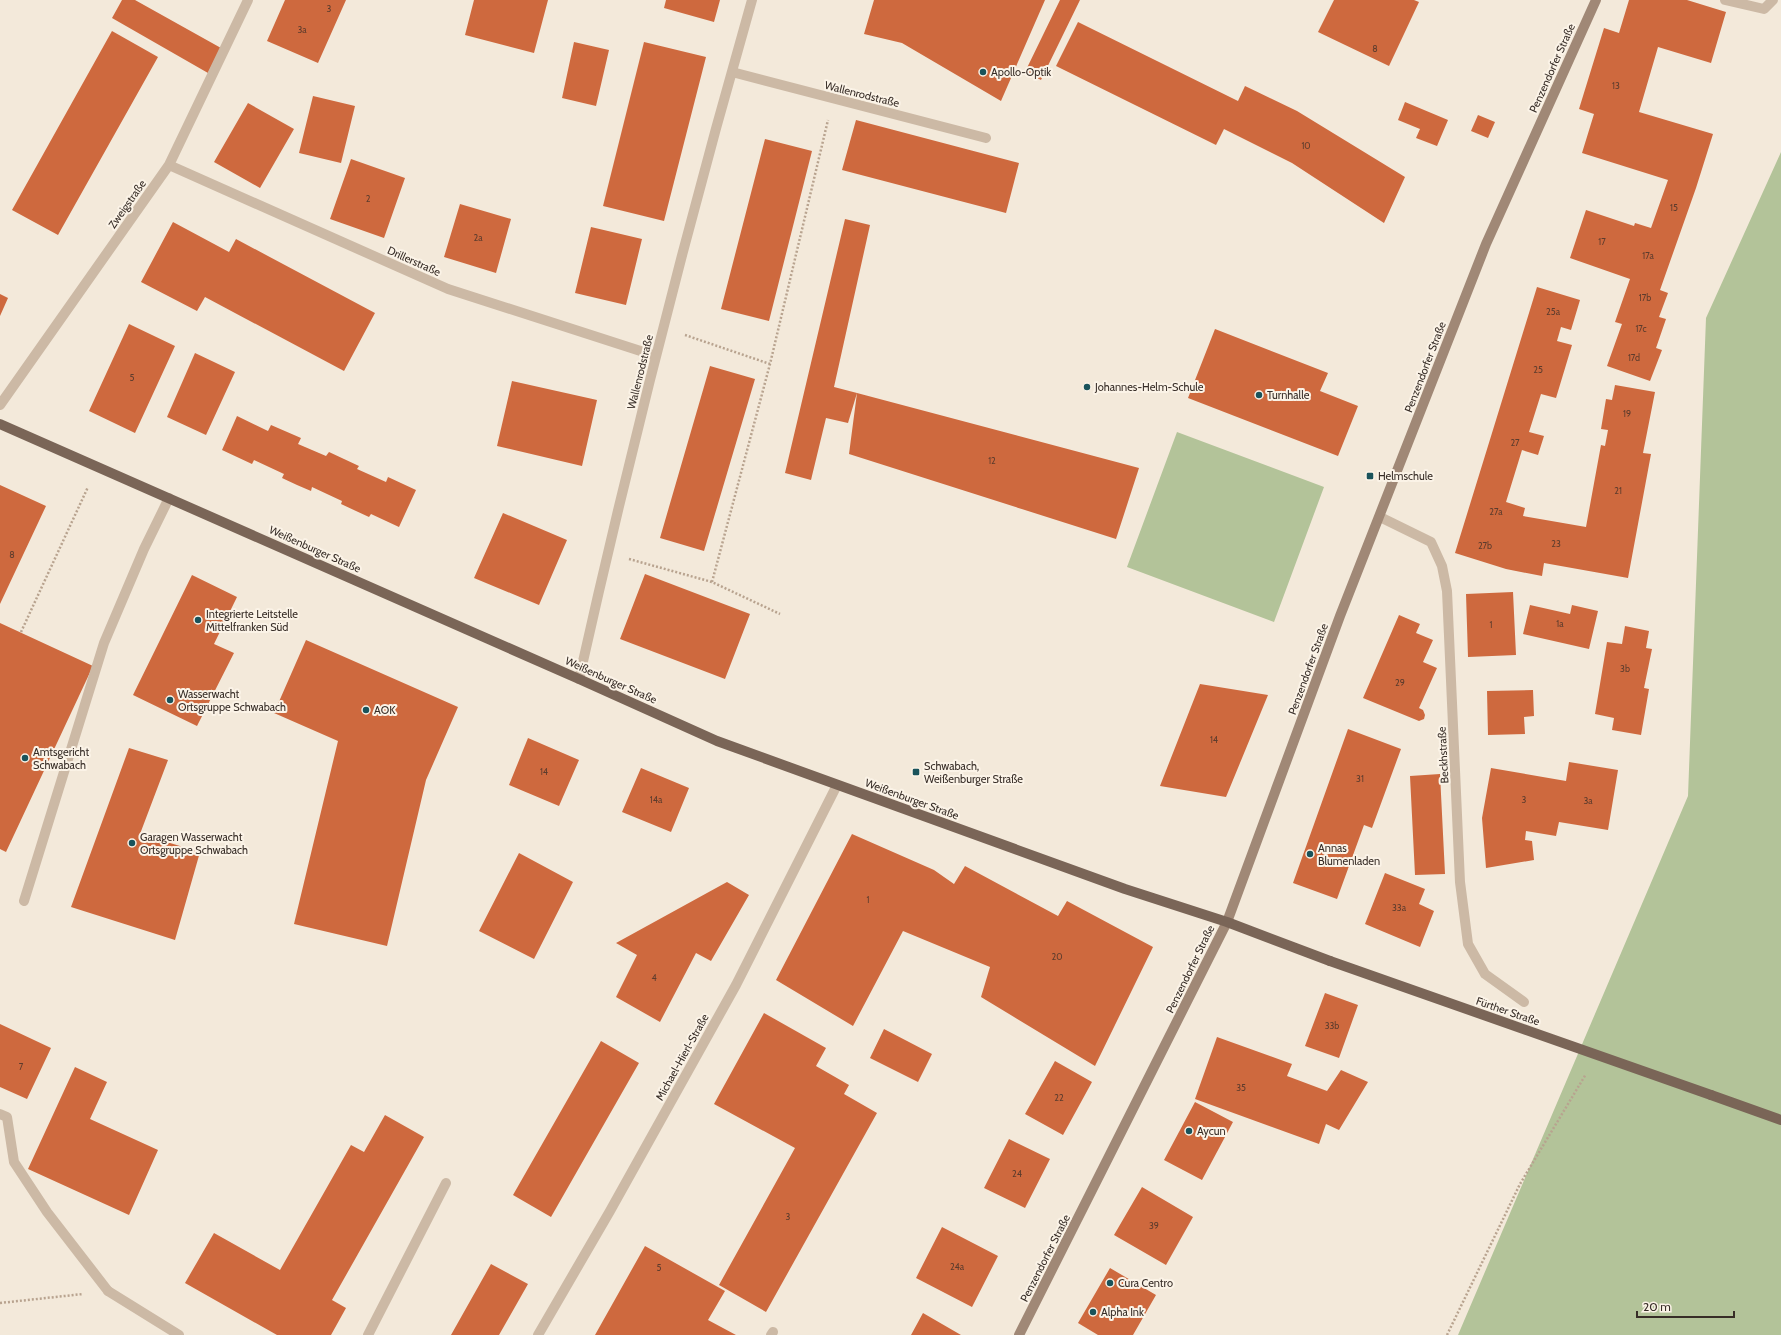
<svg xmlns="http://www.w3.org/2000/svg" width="1781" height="1335" viewBox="0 0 1781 1335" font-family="Cabin,sans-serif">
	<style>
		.green { fill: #b3c399 }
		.building { fill: #ce693e }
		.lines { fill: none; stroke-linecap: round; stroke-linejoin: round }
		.path { stroke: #b8a38f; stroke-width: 2.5; stroke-dasharray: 2 2; stroke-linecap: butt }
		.service { stroke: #ccb9a5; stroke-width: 10 }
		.minor { stroke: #ccb9a5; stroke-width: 10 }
		.secondary { stroke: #a08876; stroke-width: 10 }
		.primary { stroke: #7a6557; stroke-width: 10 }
		.primary-bridge { stroke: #7a6557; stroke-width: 10 }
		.poi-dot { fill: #1a535b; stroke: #fbf3e7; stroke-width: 1.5 }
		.labels { text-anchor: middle; stroke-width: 4; stroke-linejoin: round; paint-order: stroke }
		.number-label { font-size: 9px; fill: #5d3c2d }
		.street-label { font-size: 11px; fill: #372d27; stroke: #fbf3e7 }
		.poi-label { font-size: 11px; fill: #372d27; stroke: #fbf3e7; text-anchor: start }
	</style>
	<rect width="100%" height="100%" fill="#f3e9da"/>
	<!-- green -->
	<path class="green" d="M1781 152V1335H1458L1688 796 1706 318Z
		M1177 432 1324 487 1274 622 1127 567Z"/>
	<!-- building -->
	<path class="building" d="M122 0H135L221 48 208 73 112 18Z
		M285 0H346L318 63 267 41Z
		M474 0H548L534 53 465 35Z
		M666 0H720L714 22 664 8Z
		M874 0H1045L1001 101 902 43 864 34Z
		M1060 0H1080L1041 80 1025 72Z
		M1334 0H1414L1419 2 1389 66 1318 32Z
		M1629 0H1687L1726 12 1711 63 1658 47 1639 112 1713 134 1696 188 1660 290 1668 293 1659 317 1666 319 1656 348 1662 350 1650 381 1607 366 1622 324 1615 322 1630 279 1570 258 1586 210 1634 226 1635 223 1651 228 1668 180 1582 153 1594 114 1579 109 1604 28 1619 33Z
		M1078 22 1238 101 1245 86 1297 111 1405 177 1384 223 1292 163 1224 129 1216 145 1056 66Z
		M112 31 158 57 58 235 12 210Z
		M574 42 609 50 596 106 562 98Z
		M644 42 706 57 664 221 603 206Z
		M313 96 355 106 341 163 299 153Z
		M1405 102 1448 120 1437 146 1416 138 1420 129 1398 120Z
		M248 103 294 129 260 188 214 162Z
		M1478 115 1495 122 1488 138 1471 131Z
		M856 120 1019 163 1006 213 842 170Z
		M765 139 812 151 769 321 721 309Z
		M351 159 405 178 384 238 330 219Z
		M460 204 511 219 496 273 444 257Z
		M845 219 870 225 834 387 857 393 848 423 826 418 811 480 785 473Z
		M173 222 229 252 236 239 375 313 344 371 205 297 197 311 141 282Z
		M591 227 642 239 626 305 575 293Z
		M1537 287 1580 300 1571 330 1561 327 1557 341 1572 345 1556 398 1541 394 1529 432 1544 436 1538 455 1522 450 1506 502 1525 508 1523 516 1586 527 1601 445 1605 446 1608 430 1601 429 1606 399 1612 400 1615 385 1655 392 1643 453 1651 454 1628 578 1544 563 1542 576 1506 569 1455 553Z
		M0 294 8 298 0 316Z
		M129 324 175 346 135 433 89 411Z
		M1215 329 1328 373 1320 391 1358 406 1338 456 1188 398Z
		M195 353 235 372 206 435 167 417Z
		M710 366 755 379 704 551 660 538Z
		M512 381 597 400 582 466 497 446Z
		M857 393 1139 468 1116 539 849 454Z
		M237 416 268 431 271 425 301 438 298 444 326 456 329 452 359 466 357 469 386 482 388 477 416 490 399 527 371 514 369 517 356 511 341 504 342 501 312 487 311 491 297 485 282 478 284 474 254 460 252 464 222 450Z
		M0 485 46 506 0 604Z
		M503 513 567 540 539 605 474 578Z
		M645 574 750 614 725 679 620 639Z
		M192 575 237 597 214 644 234 653 197 726 133 695Z
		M1513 592 1516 655 1468 657 1466 594Z
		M1530 605 1570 614 1572 605 1598 611 1589 649 1523 634Z
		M1399 615 1420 624 1416 633 1433 640 1423 662 1437 668 1419 708 1423 710 1425 715 1424 719 1419 721 1363 698Z
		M0 623 93 666 6 852 0 849Z
		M1625 626 1649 631 1646 648 1652 649 1644 688 1649 689 1641 735 1612 730 1614 718 1595 714 1607 642 1622 644Z
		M306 640 458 707 426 780 387 946 294 924 338 741 274 713Z
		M1200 684 1268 695 1226 797 1160 786Z
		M1533 690 1534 716 1524 717 1525 734 1488 735 1487 691Z
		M1348 729 1401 749 1372 828 1364 825 1337 899 1293 883Z
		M528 738 579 760 559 806 509 785Z
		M129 748 168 760 140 834 200 852 175 940 71 907Z
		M1569 762 1618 770 1608 830 1559 822 1556 836 1526 831 1525 840 1532 841 1534 860 1486 868 1482 818 1491 768 1566 781Z
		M641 768 689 788 671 832 622 812Z
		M1440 774 1445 874 1415 875 1410 776Z
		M852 834 934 870 954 884 965 866 1058 916 1067 901 1153 947 1095 1066 981 997 990 967 903 931 853 1026 776 980Z
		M519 853 573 882 534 959 479 931Z
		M1385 873 1425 889 1419 904 1434 911 1420 947 1365 924Z
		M727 882 749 895 711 961 696 953 660 1022 616 997 637 955 616 943Z
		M1325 993 1358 1005 1339 1058 1305 1046Z
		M764 1013 826 1048 816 1066 849 1085 844 1094 877 1113 766 1312 719 1285 795 1148 714 1104Z
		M0 1024 51 1048 27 1099 0 1087Z
		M884 1029 932 1054 918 1082 870 1058Z
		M1217 1037 1292 1064 1287 1076 1327 1091 1341 1070 1368 1082 1339 1130 1326 1124 1319 1144 1195 1099Z
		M601 1041 639 1063 551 1217 513 1195Z
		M1055 1061 1092 1082 1063 1135 1025 1114Z
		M75 1067 107 1082 90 1119 158 1150 129 1215 28 1169Z
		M1195 1102 1233 1122 1202 1180 1164 1160Z
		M385 1115 424 1137 332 1300 346 1308 331 1335H277L185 1283 214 1233 280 1270 351 1145 364 1152Z
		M1009 1139 1050 1159 1025 1208 984 1188Z
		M1142 1187 1193 1217 1166 1265 1114 1235Z
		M942 1227 998 1256 972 1307 916 1278Z
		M645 1246 725 1291 708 1320 736 1335H595Z
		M491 1264 528 1284 499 1335H451Z
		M1110 1268 1156 1295 1133 1335H1098L1078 1323Z
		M923 1313 961 1335H911Z"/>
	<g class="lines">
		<!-- path -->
		<path class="path" d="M685 335 770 364
			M629 559 712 582 780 614
			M712 582 770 364 828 120
			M21 632 88 487
			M0 1303 83 1294
			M1447 1335 1520 1184 1586 1074"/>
		<!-- service -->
		<path class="service" d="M1725 0 1764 9 1773 0
			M24 901 104 643 144 549 169 498
			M0 1114 7 1117 14 1162 47 1212 108 1291
			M368 1335 446 1183
			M771 1335 773 1332"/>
		<!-- minor -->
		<path class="minor" d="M732 72 986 138
			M169 165 448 289 656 356
			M0 405 169 165 248 0
			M1380 517 1431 542 1442 566 1447 591 1460 882 1468 944 1485 974 1524 1002
			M579 679C630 451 688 224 752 0
			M108 1291 179 1335
			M538 1335 610 1211 736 985 837 785"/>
		<!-- secondary -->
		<path class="secondary" d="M1019 1335 1227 922 1340 616 1486 244 1596 0"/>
		<!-- primary -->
		<path class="primary" d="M0 424 579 679 717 741 1125 889 1227 922 1330 961
			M1711 1095 1781 1120"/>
		<!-- primary-bridge -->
		<path class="primary-bridge" d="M1330 961 1711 1095"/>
	</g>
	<!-- markers -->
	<g class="poi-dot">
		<circle cx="983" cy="72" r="4"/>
		<circle cx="1087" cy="387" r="4"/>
		<circle cx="1259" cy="395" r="4"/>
		<rect x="1366" y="472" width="8" height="8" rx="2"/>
		<circle cx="198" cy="620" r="4"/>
		<circle cx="170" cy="700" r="4"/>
		<circle cx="366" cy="710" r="4"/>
		<circle cx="25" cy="758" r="4"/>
		<rect x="912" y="768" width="8" height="8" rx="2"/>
		<circle cx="132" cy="843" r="4"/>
		<circle cx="1310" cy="854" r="4"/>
		<circle cx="1189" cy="1131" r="4"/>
		<circle cx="1110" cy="1283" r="4"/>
		<circle cx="1093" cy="1312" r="4"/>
	</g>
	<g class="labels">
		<!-- number labels -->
		<g class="number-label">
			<text x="329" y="12">3</text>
			<text x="302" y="33">3a</text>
			<text x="1375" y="52">8</text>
			<text x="1616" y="89">13</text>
			<text x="1306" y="149">10</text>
			<text x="368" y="202">2</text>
			<text x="1674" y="211">15</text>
			<text x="478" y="241">2a</text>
			<text x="1602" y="245">17</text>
			<text x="1648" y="259">17a</text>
			<text x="1645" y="301">17b</text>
			<text x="1553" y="315">25a</text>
			<text x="1641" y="332">17c</text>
			<text x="1634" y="361">17d</text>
			<text x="1538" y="373">25</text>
			<text x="132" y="381">5</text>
			<text x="1627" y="417">19</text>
			<text x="1515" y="446">27</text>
			<text x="992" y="464">12</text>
			<text x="1618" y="494">21</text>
			<text x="1496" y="515">27a</text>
			<text x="1556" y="547">23</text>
			<text x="1485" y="549">27b</text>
			<text x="12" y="558">8</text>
			<text x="1560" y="627">1a</text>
			<text x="1491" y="628">1</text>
			<text x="1625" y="672">3b</text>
			<text x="1400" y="686">29</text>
			<text x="1214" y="743">14</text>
			<text x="544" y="775">14</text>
			<text x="1360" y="782">31</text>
			<text x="656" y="803">14a</text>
			<text x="1524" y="803">3</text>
			<text x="1588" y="804">3a</text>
			<text x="868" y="903">1</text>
			<text x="1399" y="911">33a</text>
			<text x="1057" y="960">20</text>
			<text x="654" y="981">4</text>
			<text x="1332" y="1029">33b</text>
			<text x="21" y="1070">7</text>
			<text x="1241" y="1091">35</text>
			<text x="1059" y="1101">22</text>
			<text x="1017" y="1177">24</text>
			<text x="788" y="1220">3</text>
			<text x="1154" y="1229">39</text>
			<text x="957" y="1270">24a</text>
			<text x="659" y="1271">5</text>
		</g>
		<!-- street labels -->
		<g class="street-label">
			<text transform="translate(1552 68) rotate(-66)" y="4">Penzendorfer Straße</text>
			<text transform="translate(862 94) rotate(14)" y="4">Wallenrodstraße</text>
			<text transform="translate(127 204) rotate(-55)" y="4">Zweigstraße</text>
			<text transform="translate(414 261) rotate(24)" y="4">Drillerstraße</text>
			<text transform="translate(1425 367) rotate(-69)" y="4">Penzendorfer Straße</text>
			<text transform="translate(640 372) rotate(-76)" y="4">Wallenrodstraße</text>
			<text transform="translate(315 549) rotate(24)" y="4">Weißenburger Straße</text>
			<text transform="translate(1308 669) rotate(-70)" y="4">Penzendorfer Straße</text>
			<text transform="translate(611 680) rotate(24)" y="4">Weißenburger Straße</text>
			<text transform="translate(1443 755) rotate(-93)" y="4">Beckhstraße</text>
			<text transform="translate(912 799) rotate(20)" y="4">Weißenburger Straße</text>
			<text transform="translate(1190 969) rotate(-64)" y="4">Penzendorfer Straße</text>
			<text transform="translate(1508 1011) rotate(19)" y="4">Fürther Straße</text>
			<text transform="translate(682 1057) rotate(-61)" y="4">Michael-Hierl-Straße</text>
			<text transform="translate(1045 1258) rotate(-63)" y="4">Penzendorfer Straße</text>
		</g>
		<!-- poi labels -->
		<g class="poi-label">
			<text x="991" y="76">Apollo-Optik</text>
			<text x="1095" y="391">Johannes-Helm-Schule</text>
			<text x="1267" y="399">Turnhalle</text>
			<text x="1378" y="480">Helmschule</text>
			<text x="206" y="618">Integrierte Leitstelle<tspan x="206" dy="13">Mittelfranken Süd</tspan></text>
			<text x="178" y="698">Wasserwacht<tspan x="178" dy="13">Ortsgruppe Schwabach</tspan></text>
			<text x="374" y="714">AOK</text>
			<text x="33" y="756">Amtsgericht<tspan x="33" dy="13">Schwabach</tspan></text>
			<text x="924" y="770">Schwabach,<tspan x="924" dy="13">Weißenburger Straße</tspan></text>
			<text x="140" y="841">Garagen Wasserwacht<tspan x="140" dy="13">Ortsgruppe Schwabach</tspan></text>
			<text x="1318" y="852">Annas<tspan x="1318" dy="13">Blumenladen</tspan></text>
			<text x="1197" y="1135">Aycun</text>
			<text x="1118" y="1287">Cura Centro</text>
			<text x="1101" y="1316">Alpha Ink</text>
		</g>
	</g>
	<!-- scale -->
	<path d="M1637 1311v6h97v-6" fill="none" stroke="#372d27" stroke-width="2"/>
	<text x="1643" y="1311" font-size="12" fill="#372d27" stroke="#fbf3e7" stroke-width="3" paint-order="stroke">20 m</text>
</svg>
